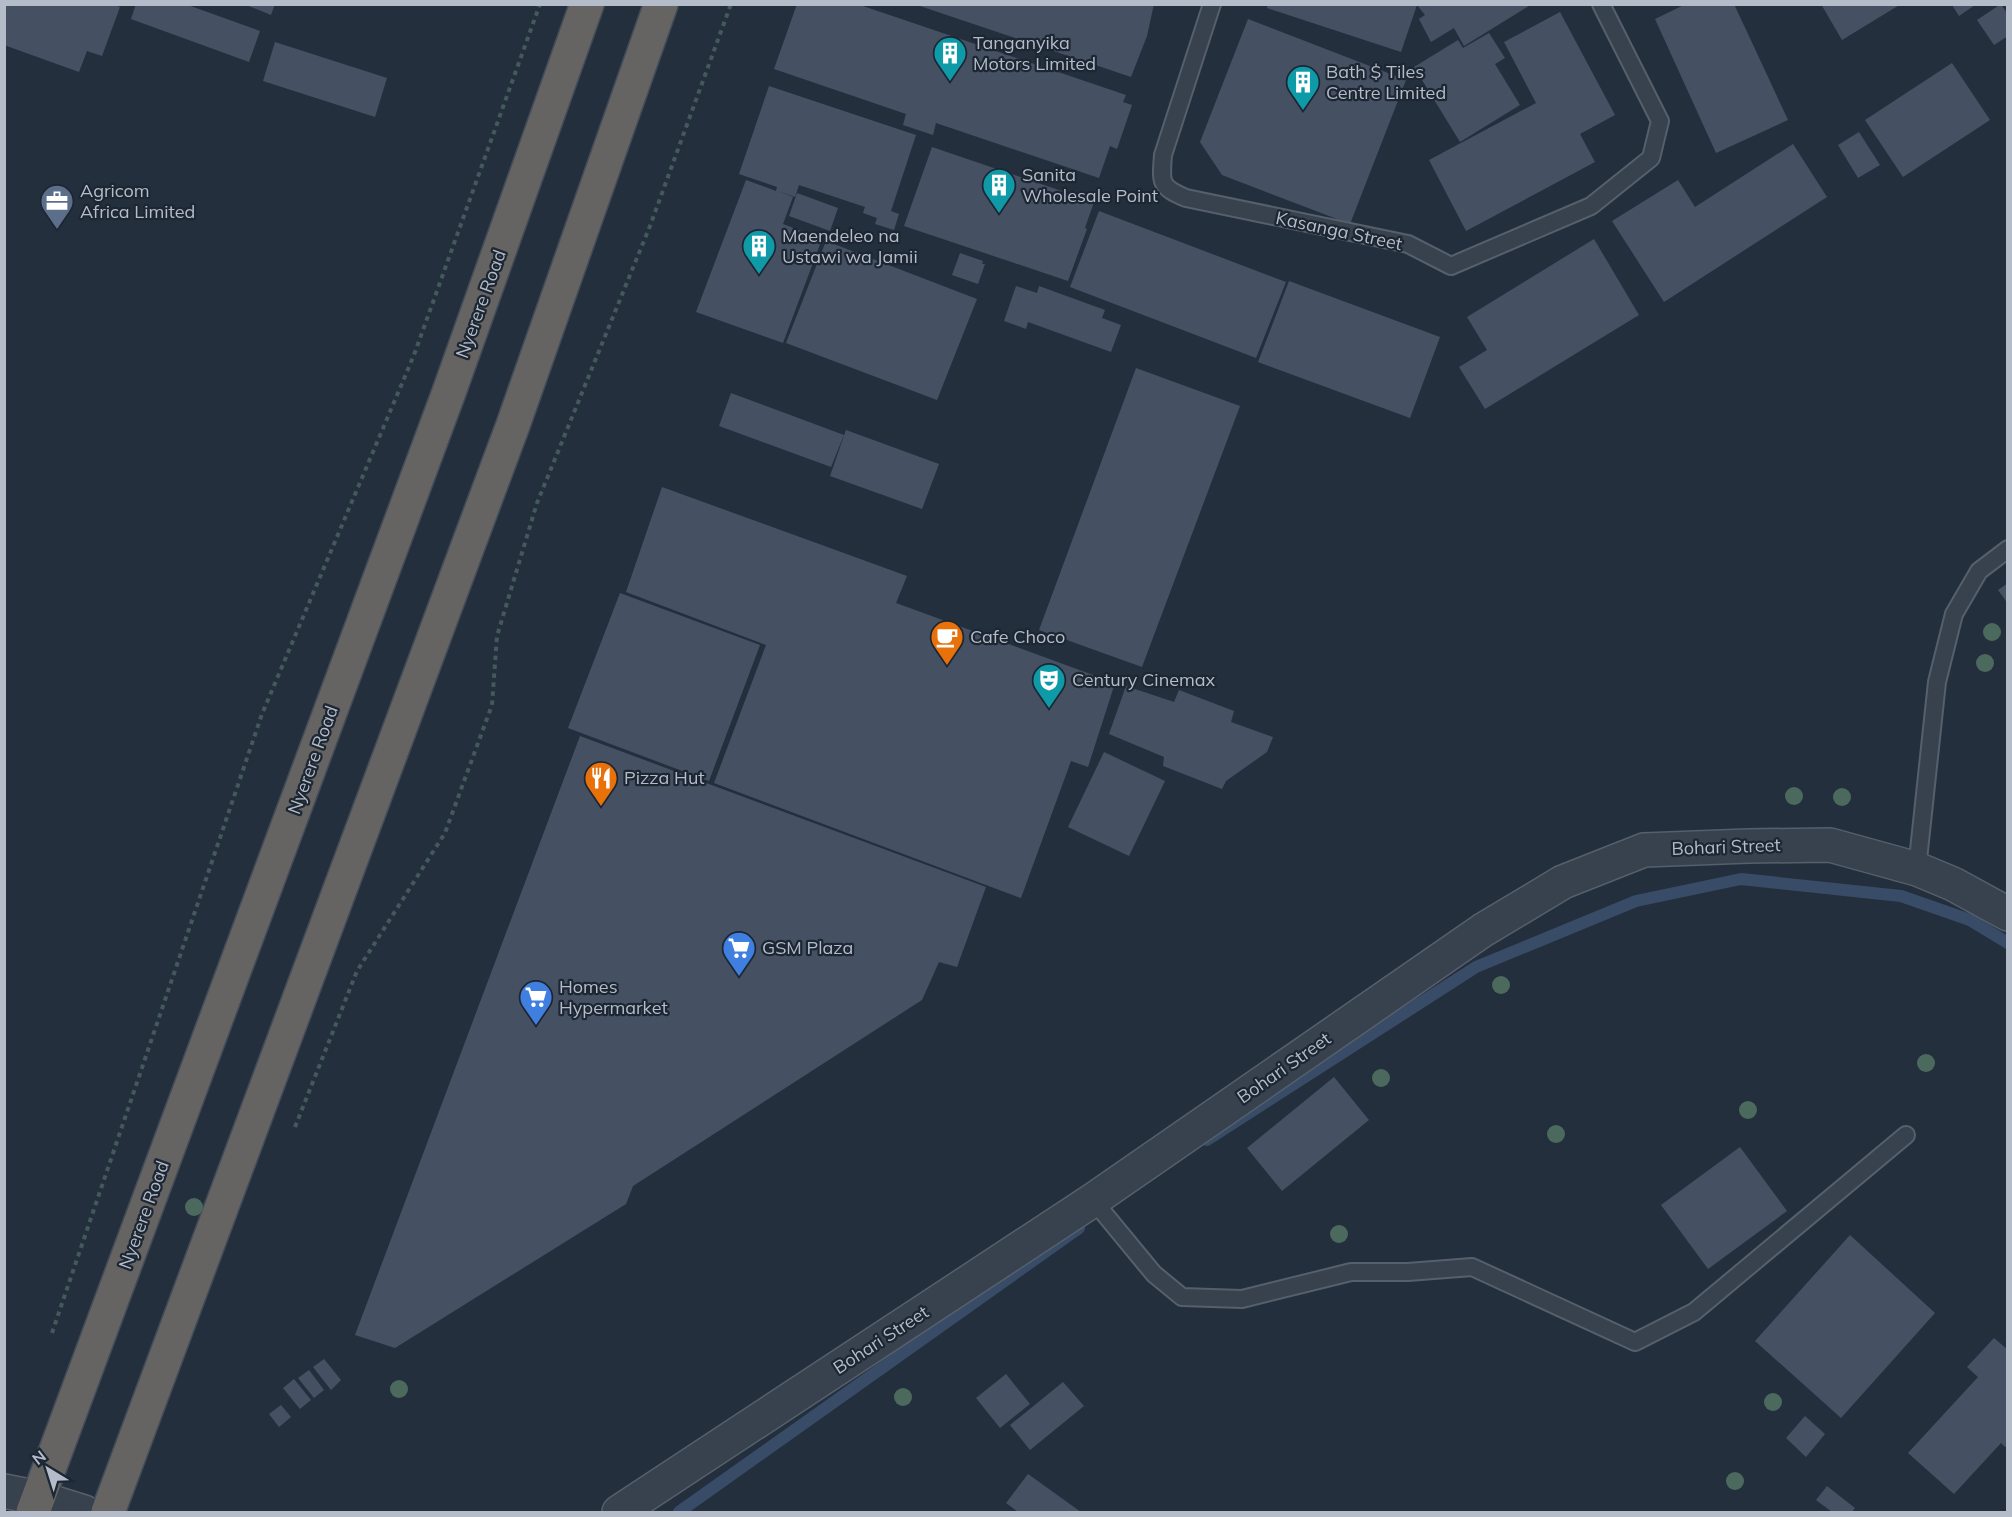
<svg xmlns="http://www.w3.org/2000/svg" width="2012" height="1517" viewBox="0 0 2012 1517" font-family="Mulish,sans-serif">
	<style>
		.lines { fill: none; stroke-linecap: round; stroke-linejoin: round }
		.stream { stroke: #394c67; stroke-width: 12 }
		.building { fill: #455162 }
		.service-casing { stroke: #565f6c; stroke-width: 20 }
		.minor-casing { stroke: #565f6c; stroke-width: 36 }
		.trunk-casing { stroke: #434c59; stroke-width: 36 }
		.path { stroke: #44595c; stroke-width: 4; stroke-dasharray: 4.5 4.5; stroke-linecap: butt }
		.service { stroke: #38414e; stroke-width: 16 }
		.minor { stroke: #38414e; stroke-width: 33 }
		.trunk { stroke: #656462; stroke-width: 33 }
		.tree { fill: #4b6a5d }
		.labels { text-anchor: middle; stroke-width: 4.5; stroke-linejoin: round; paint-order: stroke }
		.poi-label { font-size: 18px; fill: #b4bcc9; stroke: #1d2633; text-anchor: start }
		.street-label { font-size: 18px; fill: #b4bcc9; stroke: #1d2633 }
	</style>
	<rect width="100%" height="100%" fill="#242f3e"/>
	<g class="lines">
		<!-- stream -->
		<path class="stream" d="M1207 1140 1476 967 1636 901 1741 879 1901 896 1970 920 2008 943
			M679 1512 1079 1228"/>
	</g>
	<!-- building -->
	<path class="building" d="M4 4H112L120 7 102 56 87 51 79 72 4 45Z
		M136 4H185L260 31 249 62 131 19Z
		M244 4H275L271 15Z
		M797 4H857L1126 95 1123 102 1132 105 1117 149 1110 146 1099 178 936 123 933 135 903 125 906 114 774 69Z
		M914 4H1154L1147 36 1131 77Z
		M1268 4H1532L1464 46 1454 28 1431 42 1419 19 1425 15 1417 5 1401 52 1267 8Z
		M1686 4H1734L1788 120 1716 153 1655 19Z
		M1821 4H1901L1842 40Z
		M2001 4 2008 15V36L1994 45 1977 20Z
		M1952 5H1975L1959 16Z
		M1560 12 1615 115 1580 134 1595 162 1466 231 1429 160 1536 103 1504 42Z
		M1248 19 1406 80 1350 224 1222 175 1200 142Z
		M1489 33 1505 58 1495 64 1520 105 1460 142 1414 67 1458 40 1463 48Z
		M275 42 387 78 375 117 263 81Z
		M1952 63 1990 120 1903 177 1865 120Z
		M769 86 916 135 891 211 899 214 894 230 875 224 877 218 863 213 865 207 799 185 795 197 778 191 793 197 783 224 822 239 783 343 696 312 746 180 776 191 777 187 739 174Z
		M1859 132 1880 165 1858 178 1838 145Z
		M1793 144 1827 197 1664 302 1612 221 1678 180 1695 207Z
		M932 147 1094 202 1085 228 1087 229 1068 281 904 226Z
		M797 193 838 208 830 231 789 216Z
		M1099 211 1286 282 1256 358 1070 287Z
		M1594 239 1639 315 1485 409 1459 367 1487 350 1467 317Z
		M826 241 977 299 937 400 786 343Z
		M960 253 983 261 982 264H985L978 284 952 275Z
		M1289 281 1440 337 1410 418 1258 362Z
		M1016 286 1037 293 1039 286 1105 310 1102 318 1121 325 1111 352 1028 322 1026 329 1004 321Z
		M1136 368 1240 406 1142 667 1039 630Z
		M731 393 844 435 831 467 719 426Z
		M846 430 939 464 922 509 830 476Z
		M662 487 907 576 896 603 1115 683 1088 767 1071 761 1021 898 714 783 766 645 626 592Z
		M2008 583V604L1998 590Z
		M620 593 760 645 709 781 568 728Z
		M1126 686 1174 702 1179 690 1234 711 1231 722 1273 737 1267 752 1226 781 1222 789 1163 766 1164 757 1109 734Z
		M580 736 986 887 957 967 939 962 922 1000 633 1186 626 1204 395 1348 355 1335Z
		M1104 752 1165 781 1129 856 1068 827Z
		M1334 1077 1369 1120 1282 1191 1247 1148Z
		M1740 1147 1787 1211 1708 1269 1661 1205Z
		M1850 1235 1935 1313 1841 1418 1755 1341Z
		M1994 1338 2008 1350V1444L2005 1447 2001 1443 1954 1494 1908 1453 1978 1377 1967 1367Z
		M324 1359 341 1380 331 1390 313 1367Z
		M309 1370 324 1390 314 1398 298 1378Z
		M1006 1374 1030 1404 1000 1428 976 1398Z
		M294 1379 311 1400 300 1409 283 1388Z
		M1063 1382 1084 1406 1030 1450 1010 1425Z
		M281 1405 291 1417 279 1427 269 1414Z
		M1805 1416 1825 1434 1806 1457 1786 1438Z
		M1028 1474 1081 1512H1018L1006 1503Z
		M1827 1486 1855 1508 1852 1512H1832L1816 1500Z"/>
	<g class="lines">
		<defs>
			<path id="service" d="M1212 4 1163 155C1161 182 1159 187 1186 198L1408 244 1451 266 1591 206 1651 158 1660 121 1601 4
				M1917 869 1937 682 1954 614 1979 571 2008 549
				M1093 1200 1154 1274 1182 1297 1242 1299 1351 1272H1408L1472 1267 1635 1342 1694 1312 1906 1135"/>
			<path id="minor" d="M4 1491 39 1498 84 1512
				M619 1512 1093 1200 1483 930 1563 882 1644 850 1748 846 1830 845 1917 869 1953 884 2008 914"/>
			<path id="trunk" d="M33 1512 449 392 587 4
				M108 1512 513 425 661 4"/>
		</defs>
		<!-- service casing -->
		<use href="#service" class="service-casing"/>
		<!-- minor casing -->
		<use href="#minor" class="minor-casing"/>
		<!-- trunk casing -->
		<use href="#trunk" class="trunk-casing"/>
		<!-- path -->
		<path class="path" d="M295 1127 357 971 445 833 492 705 497 636 537 503 650 226 731 4
			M52 1333 262 714 414 355 540 4"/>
		<!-- service -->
		<use href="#service" class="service"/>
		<!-- minor -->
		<use href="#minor" class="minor"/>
		<!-- trunk -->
		<use href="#trunk" class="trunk"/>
	</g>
	<!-- trees -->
	<g class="tree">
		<circle cx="1992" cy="632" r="9"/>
		<circle cx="1985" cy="663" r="9"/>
		<circle cx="1794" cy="796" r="9"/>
		<circle cx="1842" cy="797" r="9"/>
		<circle cx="1501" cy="985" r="9"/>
		<circle cx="1926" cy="1063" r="9"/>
		<circle cx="1381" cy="1078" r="9"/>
		<circle cx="1748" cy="1110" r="9"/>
		<circle cx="1556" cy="1134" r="9"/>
		<circle cx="194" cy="1207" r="9"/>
		<circle cx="1339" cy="1234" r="9"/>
		<circle cx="399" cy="1389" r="9"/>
		<circle cx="903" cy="1397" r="9"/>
		<circle cx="1773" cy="1402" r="9"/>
		<circle cx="1735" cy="1481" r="9"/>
	</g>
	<!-- icons -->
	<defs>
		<symbol id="building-pin" viewBox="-11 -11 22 30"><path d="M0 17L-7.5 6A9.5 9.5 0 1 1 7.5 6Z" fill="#0f9aa8" stroke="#1d2633"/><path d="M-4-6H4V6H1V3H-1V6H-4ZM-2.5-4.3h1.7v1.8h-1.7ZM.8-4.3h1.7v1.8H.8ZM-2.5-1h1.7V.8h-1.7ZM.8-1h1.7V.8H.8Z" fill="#fff"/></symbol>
		<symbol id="office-pin" viewBox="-11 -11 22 30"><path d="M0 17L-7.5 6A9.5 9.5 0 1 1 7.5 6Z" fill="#5c6f8a" stroke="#1d2633"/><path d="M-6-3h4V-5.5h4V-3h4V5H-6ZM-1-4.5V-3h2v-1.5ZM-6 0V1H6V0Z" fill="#fff"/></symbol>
		<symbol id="cafe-pin" viewBox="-11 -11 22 30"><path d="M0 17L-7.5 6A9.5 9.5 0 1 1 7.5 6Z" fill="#e8710a" stroke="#1d2633"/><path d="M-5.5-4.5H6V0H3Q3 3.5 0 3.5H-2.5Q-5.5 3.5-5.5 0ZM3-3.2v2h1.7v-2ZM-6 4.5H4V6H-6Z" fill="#fff"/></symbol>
		<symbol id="theatre-pin" viewBox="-11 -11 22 30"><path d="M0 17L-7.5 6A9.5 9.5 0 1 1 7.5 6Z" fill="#0f9aa8" stroke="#1d2633"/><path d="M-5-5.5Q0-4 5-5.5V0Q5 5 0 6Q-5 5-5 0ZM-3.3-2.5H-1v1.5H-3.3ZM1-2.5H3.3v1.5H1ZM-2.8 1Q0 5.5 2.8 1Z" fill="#fff"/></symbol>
		<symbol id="restaurant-pin" viewBox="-11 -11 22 30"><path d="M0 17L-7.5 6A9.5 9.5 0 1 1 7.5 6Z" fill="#e8710a" stroke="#1d2633"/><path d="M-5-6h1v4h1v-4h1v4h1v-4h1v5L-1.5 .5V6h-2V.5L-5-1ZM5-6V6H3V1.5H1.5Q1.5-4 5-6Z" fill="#fff"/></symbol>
		<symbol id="supermarket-pin" viewBox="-11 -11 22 30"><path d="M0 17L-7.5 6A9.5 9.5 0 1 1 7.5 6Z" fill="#3f7fe0" stroke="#1d2633"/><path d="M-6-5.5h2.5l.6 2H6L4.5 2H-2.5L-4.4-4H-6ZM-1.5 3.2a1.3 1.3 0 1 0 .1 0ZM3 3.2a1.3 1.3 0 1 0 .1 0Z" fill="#fff"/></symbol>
	</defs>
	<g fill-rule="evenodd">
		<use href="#building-pin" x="931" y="34" width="38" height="52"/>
		<use href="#building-pin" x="1284" y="63" width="38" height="52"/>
		<use href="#building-pin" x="980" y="166" width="38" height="52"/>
		<use href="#office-pin" x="38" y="182" width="38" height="52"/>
		<use href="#building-pin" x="740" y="227" width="38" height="52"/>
		<use href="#cafe-pin" x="928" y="618" width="38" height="52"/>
		<use href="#theatre-pin" x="1030" y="661" width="38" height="52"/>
		<use href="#restaurant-pin" x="582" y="759" width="38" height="52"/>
		<use href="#supermarket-pin" x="720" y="929" width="38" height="52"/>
		<use href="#supermarket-pin" x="517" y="978" width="38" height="52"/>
	</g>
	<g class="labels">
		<!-- poi labels -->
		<g class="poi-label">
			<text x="973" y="49">Tanganyika<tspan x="973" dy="21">Motors Limited</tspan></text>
			<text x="1326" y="78">Bath $ Tiles<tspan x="1326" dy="21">Centre Limited</tspan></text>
			<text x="1022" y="181">Sanita<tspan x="1022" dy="21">Wholesale Point</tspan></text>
			<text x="80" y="197">Agricom<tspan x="80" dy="21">Africa Limited</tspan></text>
			<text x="782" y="242">Maendeleo na<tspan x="782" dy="21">Ustawi wa Jamii</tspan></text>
			<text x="970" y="643">Cafe Choco</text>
			<text x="1072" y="686">Century Cinemax</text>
			<text x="624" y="784">Pizza Hut</text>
			<text x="762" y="954">GSM Plaza</text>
			<text x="559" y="993">Homes<tspan x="559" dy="21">Hypermarket</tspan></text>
		</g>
		<!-- street labels -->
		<g class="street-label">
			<text transform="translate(1339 231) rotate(12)" y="6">Kasanga Street</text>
			<text transform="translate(481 304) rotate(-70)" y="6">Nyerere Road</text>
			<text transform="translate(313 760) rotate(-70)" y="6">Nyerere Road</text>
			<text transform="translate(1726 847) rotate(-2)" y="6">Bohari Street</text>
			<text transform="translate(1284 1068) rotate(-35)" y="6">Bohari Street</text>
			<text transform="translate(144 1215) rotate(-70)" y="6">Nyerere Road</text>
			<text transform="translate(881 1340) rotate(-33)" y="6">Bohari Street</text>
		</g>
	</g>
	<!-- border -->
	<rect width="2012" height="1517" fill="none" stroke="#b4bcc9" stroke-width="12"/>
	<!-- north arrow -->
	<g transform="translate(48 1469) rotate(322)" stroke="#1d2633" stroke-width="4.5" paint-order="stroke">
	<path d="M0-4.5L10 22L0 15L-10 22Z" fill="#b4bcc9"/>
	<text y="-9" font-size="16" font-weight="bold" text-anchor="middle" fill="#b4bcc9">N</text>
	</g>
</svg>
